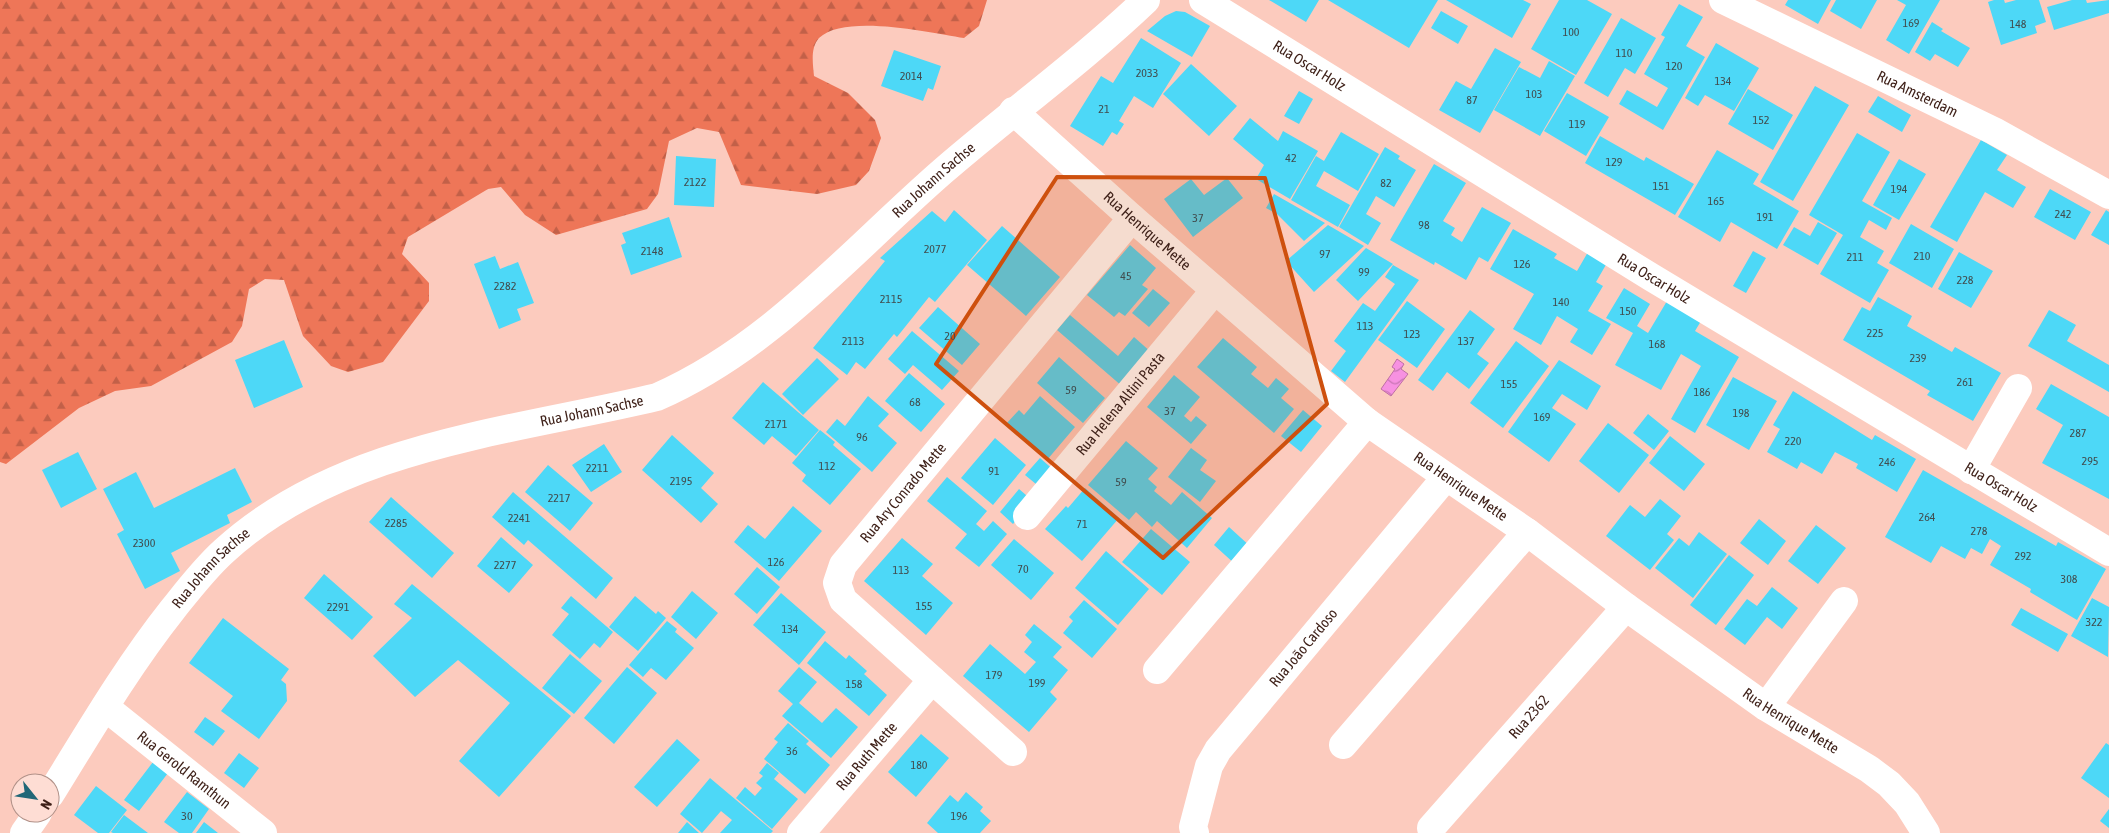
<svg xmlns="http://www.w3.org/2000/svg" width="2109" height="833" viewBox="0 0 2109 833" font-family="'Asap Condensed',sans-serif">
	<style>
		.forest { fill: url(#forest-firs) }
		.water { fill: url(#water-waves); stroke: #bf6fa4 }
		.building { fill: #4dd8f7 }
		.lines { fill: none; stroke-linecap: round; stroke-linejoin: round }
		.minor { stroke: #fff; stroke-width: 28 }
		.marked { fill: #ce500e; fill-opacity: 0.2; stroke: #ce500e; stroke-width: 4; stroke-linejoin: round }
		.labels { text-anchor: middle; stroke-width: 4.5; stroke-linejoin: round; paint-order: stroke }
		.number-label { font-size: 12px; fill: #414d4f }
		.street-label { font-size: 15px; fill: #3d1f17; stroke: #feddd4 }
	</style>
	<defs>
		<pattern id="forest-firs" width="22" height="20" patternUnits="userSpaceOnUse" patternTransform="scale(1.25)"><rect width="22" height="20" fill="#ee7658"/><path d="M5 1l3.5 6h-7zM16 11l3.5 6h-7z" fill="#c26048"/></pattern>
		<pattern id="water-waves" width="16" height="10" patternUnits="userSpaceOnUse" patternTransform="scale(1.25)"><rect width="16" height="10" fill="#f791e1"/><path d="M0 5q4-4 8 0t8 0" fill="none" stroke="#c976b5"/></pattern>
	</defs>
	<rect width="100%" height="100%" fill="#fccbbe"/>
	<!-- forest -->
	<path class="forest" d="M0 0H987L979 26 964 38C931 33 845 13 819 38 810 48 813 64 814 76L848 93 875 120 881 138 869 171 856 185 817 194 741 185 719 132 697 128 669 141 658 194 647 209 556 235 525 215 501 187 488 189 408 237 402 254 429 283V301L383 362 348 372 331 366 303 336 284 280 265 279 249 289 242 326 232 342 151 386 115 391 79 408 6 464 0 462Z"/>
	<!-- water -->
	<path class="water" d="M1397 359 1404 364 1401 369 1408 374 1391 396 1381 389 1395 369 1392 367Z"/>
	<!-- building -->
	<path class="building" d="M1269 0H1319L1306 22Z
		M1328 0H1438L1409 48Z
		M1446 0H1523L1531 4 1512 38Z
		M1559 0H1587L1612 14 1576 75 1531 49Z
		M1788 0H1831L1818 24 1785 5Z
		M1836 0H1877L1861 29 1830 11Z
		M1897 0H1940L1909 54 1886 40 1906 5Z
		M1994 0H2004L2005 3 2016 0H2039L2046 22 2035 26 2037 33 2001 45 1988 2Z
		M2072 0H2086L2087 3 2109 0V13L2054 30 2047 7Z
		M1679 4 1703 17 1686 46 1705 57 1663 130 1619 104 1627 90 1657 107 1668 88 1644 74 1665 37 1661 35Z
		M1176 11 1185 12 1210 26 1192 57 1147 31 1165 16Z
		M1441 11 1468 26 1458 44 1431 28Z
		M1621 18 1656 38 1635 74 1625 68 1608 97 1584 83Z
		M1932 22 1943 29 1941 31 1970 48 1958 67 1935 54 1930 61 1915 52Z
		M1141 38 1181 63 1153 108 1134 96 1119 121 1124 124 1117 135 1112 132 1103 146 1070 126 1101 76 1113 83Z
		M1716 43 1759 68 1734 111 1705 95 1698 106 1685 98Z
		M1495 48 1521 62 1480 133 1439 110 1456 81 1471 89Z
		M894 50 941 66 933 90 928 88 923 101 881 86Z
		M1549 61 1575 76 1540 136 1494 110 1519 67 1540 78Z
		M1191 64 1237 106 1209 136 1163 94Z
		M1815 86 1849 105 1793 201 1760 182Z
		M1748 89 1793 115 1773 150 1728 124Z
		M1299 91 1313 99 1299 124 1284 116Z
		M1567 93 1609 117 1586 156 1544 131Z
		M1878 96 1911 115 1902 132 1868 112Z
		M1250 118 1278 141 1283 131 1318 151 1290 199 1256 179 1264 165 1233 139Z
		M1341 132 1379 154 1358 191 1324 171 1316 186 1350 205 1338 227 1291 200 1316 156 1324 161Z
		M1857 133 1890 152 1862 201 1892 218 1886 230 1869 220 1860 237 1884 251 1877 263 1889 270 1870 303 1820 274 1843 235 1809 215Z
		M1600 136 1644 161 1646 157 1694 184 1675 215 1585 163Z
		M1981 140 2007 155 1997 170 2026 187 2013 208 1985 192 1957 242 1930 227Z
		M1385 147 1400 156 1398 159 1416 170 1394 207 1376 196 1366 214 1381 223 1368 245 1339 227Z
		M1717 150 1759 174 1753 184 1799 211 1777 249 1731 222 1720 242 1678 217Z
		M676 156 716 159 714 207 674 205Z
		M1899 159 1926 174 1899 220 1873 205Z
		M1434 164 1466 183 1443 221 1455 228 1451 235 1462 242 1482 207 1511 223 1488 262 1479 257 1466 280 1435 262 1434 265 1390 240Z
		M1227 178 1243 198 1193 237 1164 199 1191 179 1204 195Z
		M2050 189 2091 212 2075 240 2034 217Z
		M1274 194 1325 223 1304 241 1277 214 1266 208Z
		M954 210 987 240 935 302 929 297 897 337 894 334 865 369 856 362 847 375 813 348 885 261 880 258 932 211 945 222Z
		M2106 210 2109 212V245L2091 235Z
		M669 217 682 257 631 275 621 245 626 243 622 233Z
		M1818 222 1837 233 1818 265 1783 245 1794 227 1810 236Z
		M1911 224 1954 249 1932 288 1889 263Z
		M1328 225 1364 246 1314 292 1286 261Z
		M1002 226 1060 277 1026 316 967 265Z
		M1513 229 1557 254 1554 258 1577 271 1588 252 1607 263 1596 282 1603 286 1588 311 1611 324 1592 355 1570 342 1578 329 1557 316 1541 345 1513 329 1534 294 1490 269Z
		M1130 245 1156 268 1142 285 1148 289 1125 316 1119 312 1114 317 1087 295Z
		M1366 248 1393 264 1358 301 1336 280Z
		M1753 251 1766 258 1746 293 1733 286Z
		M1959 252 1993 271 1971 308 1938 289Z
		M495 256 500 269 518 262 534 303 517 309 521 320 499 329 474 264Z
		M1393 265 1419 280 1345 382 1331 371 1346 351 1334 341 1363 303 1375 311 1395 284 1385 277Z
		M1624 288 1650 304 1637 326 1648 333 1667 301 1701 321 1695 331 1739 357 1695 433 1671 419 1701 366 1681 354 1661 390 1615 365 1633 333 1606 318Z
		M1153 289 1170 303 1149 327 1132 313Z
		M1878 297 1912 316 1907 326 1952 352 1955 347 2001 373 1973 421 1927 395 1930 391 1843 340 1862 307 1870 311Z
		M1407 301 1445 329 1417 368 1378 340Z
		M938 307 980 344 962 365 919 328Z
		M1470 310 1495 329 1477 354 1489 363 1469 389 1447 372 1433 391 1418 380Z
		M2049 310 2076 325 2067 341 2109 365V392L2028 346Z
		M1070 315 1118 356 1134 337 1152 353 1123 387 1057 330Z
		M912 331 959 371 942 390 913 365 905 374 888 359Z
		M1223 338 1257 367 1251 374 1268 388 1276 378 1289 389 1281 398 1294 409 1274 433 1197 367Z
		M284 340 303 387 254 408 235 360Z
		M1516 341 1549 366 1503 428 1470 403Z
		M1059 357 1105 398 1083 423 1037 383Z
		M817 358 839 379 803 415 782 394Z
		M1559 360 1601 386 1587 410 1562 394 1552 408 1576 424 1549 462 1508 432Z
		M909 373 945 404 921 432 885 401Z
		M1174 375 1200 397 1184 416 1191 422 1196 416 1207 425 1191 444 1147 407Z
		M1733 377 1777 401 1749 450 1706 425Z
		M763 382 819 430 796 456 772 436 764 445 732 418Z
		M2051 384 2109 417V499L2042 463 2063 425 2036 409Z
		M1793 391 1872 440 1875 435 1916 459 1897 492 1856 468 1858 464 1835 452 1822 474 1801 462 1797 469 1767 452 1780 429 1773 425Z
		M868 396 889 414 878 426 897 443 872 472 826 432 837 419 845 426Z
		M1040 396 1075 427 1047 460 1006 424 1019 410 1024 415Z
		M1303 410 1322 426 1301 452 1281 436Z
		M1648 414 1669 431 1654 450 1633 433Z
		M1608 423 1649 455 1619 493 1579 461Z
		M820 430 835 442 833 445 861 469 830 505 802 481 806 475 792 463Z
		M672 435 714 473 701 488 718 504 701 523 642 470Z
		M1670 436 1705 464 1684 491 1649 463Z
		M995 438 1026 465 993 505 961 478Z
		M1126 441 1158 468 1148 479 1157 487 1154 491 1171 505 1182 492 1212 518 1187 548 1157 521 1152 527 1136 512 1129 520 1088 485Z
		M604 444 622 472 591 492 572 465Z
		M1191 448 1207 460 1200 470 1216 481 1200 502 1168 477Z
		M78 452 97 489 61 508 42 470Z
		M1040 458 1056 472 1042 489 1025 475Z
		M548 465 593 503 570 531 525 492Z
		M235 468 252 502 227 515 230 523 171 553 180 571 145 589 117 534 124 530 103 489 136 472 154 508Z
		M1923 470 2056 546 2058 542 2106 569 2077 620 2030 592 2031 589 1990 565 2001 546 1990 539 1982 554 1971 548 1965 559 1941 546 1931 563 1885 537Z
		M947 477 987 511 976 524 984 531 993 521 1007 534 979 567 955 548 967 534 927 501Z
		M1085 488 1119 518 1082 561 1045 529 1066 506 1068 508Z
		M1019 489 1033 501 1013 524 1000 512Z
		M513 492 613 578 596 599 528 540 524 545 492 517Z
		M391 497 454 553 432 578 369 522Z
		M1660 499 1681 516 1667 534 1674 540 1650 570 1606 536 1630 505 1645 517Z
		M793 506 822 531 779 581 734 542 748 525 765 539Z
		M1759 519 1786 541 1768 565 1740 543Z
		M1816 525 1846 548 1818 584 1788 561Z
		M1229 527 1251 547 1236 565 1214 545Z
		M1151 529 1190 562 1162 595 1122 562Z
		M1699 532 1727 554 1693 598 1655 568 1679 538 1689 546Z
		M501 537 533 565 509 593 477 566Z
		M902 538 933 564 922 576 953 603 926 635 864 581Z
		M1014 539 1054 573 1031 600 991 565Z
		M1106 551 1149 589 1118 625 1075 588Z
		M1729 555 1754 575 1716 625 1690 605Z
		M757 567 780 587 757 614 734 594Z
		M324 574 373 617 352 640 304 598Z
		M412 584 571 716 499 797 459 761 510 703 458 660 415 697 373 656 412 618 394 604Z
		M1772 587 1798 608 1782 629 1767 617 1745 645 1724 629 1747 599 1757 606Z
		M692 591 718 613 696 639 671 617Z
		M781 593 826 632 799 665 753 625Z
		M571 596 613 632 600 648 594 643 580 659 552 635 569 614 561 608Z
		M635 596 656 614 658 611 666 618 638 651 609 627Z
		M2092 598 2109 607 2108 657 2071 636Z
		M1084 600 1117 629 1092 658 1063 633 1073 621 1069 617Z
		M2021 608 2068 634 2058 652 2011 625Z
		M223 618 289 669 281 680 286 684 287 701 259 739 221 711 233 696 189 663Z
		M667 621 677 629 675 632 694 648 666 680 651 668 643 677 629 665Z
		M1034 624 1062 647 1053 657 1068 670 1050 692 1057 699 1029 732 963 676 990 644 1025 674 1036 662 1024 652 1032 642 1025 635Z
		M825 641 846 659 849 655 867 671 864 674 887 695 869 716 807 663Z
		M570 654 602 681 574 714 542 688Z
		M627 667 657 693 614 744 584 718Z
		M799 667 817 682 799 703 822 723 836 708 858 727 831 758 782 716 793 704 778 691Z
		M205 717 225 731 213 746 194 732Z
		M788 723 809 741 806 744 830 765 805 794 764 759 778 742 774 739Z
		M921 734 949 758 916 797 888 772Z
		M677 739 700 760 657 807 634 787Z
		M2106 743 2109 745V798L2081 778Z
		M239 753 259 768 244 788 224 773Z
		M153 762 168 773 139 811 124 800Z
		M767 763 779 773 774 779 798 799 772 829 736 798 745 787 755 796 762 788 756 783 763 776 759 773Z
		M710 778 773 831 771 833H720L732 820 721 811 702 833 680 814Z
		M96 786 127 810 109 833H98L74 815Z
		M187 792 209 809 192 833H179L164 822Z
		M966 792 983 807 980 811 991 821 980 833H938L927 823 950 795 958 802Z
		M2109 809V828L2100 821Z
		M124 815 148 833H113L111 832Z
		M204 822 218 833H196Z
		M687 822 699 833H678Z"/>
	<g class="lines">
		<!-- minor -->
		<g class="minor">
			<path id="s1" d="M1203 0 1651 277 2109 552"/>
			<path id="s2" d="M1723 0 1994 131 2109 195"/>
			<path id="s3" d="M1013 111 1132 218 1367 422 1527 532 1626 607 1766 707 1869 769 1889 784 1907 803 1926 833"/>
			<path d="M1971 470 2018 388"/>
			<path id="s4" d="M1027 516 1215 290"/>
			<path d="M1157 670 1367 422"/>
			<path id="s5" d="M105 707 263 833"/>
			<path d="M1766 707 1844 601"/>
			<path d="M1343 745 1527 532"/>
			<path id="s6" d="M1013 752 843 600 837 583 843 565 1132 218"/>
			<path id="s7" d="M50 795C89 732 127 667 173 609 189 589 205 568 224 551 340 445 511 432 657 397 771 347 851 251 943 171 1010 113 1082 61 1146 0"/>
			<path id="s8" d="M1431 828 1626 607"/>
			<path d="M24 833 38 813"/>
			<path id="s9" d="M801 833 932 680"/>
			<path id="s10" d="M1195 833 1193 827 1209 766 1218 750 1446 477"/>
		</g>
	</g>
	<!-- marked area -->
	<path class="marked" d="M1057 177 1265 178 1327 404 1163 558 936 364Z"/>
	<g class="labels">
		<!-- number labels -->
		<g class="number-label">
			<text x="1911" y="27">169</text>
			<text x="2018" y="28">148</text>
			<text x="1571" y="36">100</text>
			<text x="1624" y="57">110</text>
			<text x="1674" y="70">120</text>
			<text x="1147" y="77">2033</text>
			<text x="911" y="80">2014</text>
			<text x="1723" y="85">134</text>
			<text x="1534" y="98">103</text>
			<text x="1472" y="104">87</text>
			<text x="1104" y="113">21</text>
			<text x="1761" y="124">152</text>
			<text x="1577" y="128">119</text>
			<text x="1291" y="162">42</text>
			<text x="1614" y="166">129</text>
			<text x="695" y="186">2122</text>
			<text x="1386" y="187">82</text>
			<text x="1661" y="190">151</text>
			<text x="1899" y="193">194</text>
			<text x="1716" y="205">165</text>
			<text x="2063" y="218">242</text>
			<text x="1765" y="221">191</text>
			<text x="1198" y="222">37</text>
			<text x="1424" y="229">98</text>
			<text x="935" y="253">2077</text>
			<text x="652" y="255">2148</text>
			<text x="1325" y="258">97</text>
			<text x="1922" y="260">210</text>
			<text x="1855" y="261">211</text>
			<text x="1522" y="268">126</text>
			<text x="1364" y="276">99</text>
			<text x="1126" y="280">45</text>
			<text x="1965" y="284">228</text>
			<text x="505" y="290">2282</text>
			<text x="891" y="303">2115</text>
			<text x="1561" y="306">140</text>
			<text x="1628" y="315">150</text>
			<text x="1365" y="330">113</text>
			<text x="1875" y="337">225</text>
			<text x="1412" y="338">123</text>
			<text x="950" y="340">20</text>
			<text x="853" y="345">2113</text>
			<text x="1466" y="345">137</text>
			<text x="1657" y="348">168</text>
			<text x="1918" y="362">239</text>
			<text x="1965" y="386">261</text>
			<text x="1509" y="388">155</text>
			<text x="1071" y="394">59</text>
			<text x="1702" y="396">186</text>
			<text x="915" y="406">68</text>
			<text x="1170" y="415">37</text>
			<text x="1741" y="417">198</text>
			<text x="1542" y="421">169</text>
			<text x="776" y="428">2171</text>
			<text x="2078" y="437">287</text>
			<text x="862" y="441">96</text>
			<text x="1793" y="445">220</text>
			<text x="2090" y="465">295</text>
			<text x="1887" y="466">246</text>
			<text x="827" y="470">112</text>
			<text x="597" y="472">2211</text>
			<text x="994" y="475">91</text>
			<text x="681" y="485">2195</text>
			<text x="1121" y="486">59</text>
			<text x="559" y="502">2217</text>
			<text x="1927" y="521">264</text>
			<text x="519" y="522">2241</text>
			<text x="396" y="527">2285</text>
			<text x="1082" y="528">71</text>
			<text x="1979" y="535">278</text>
			<text x="144" y="547">2300</text>
			<text x="2023" y="560">292</text>
			<text x="776" y="566">126</text>
			<text x="505" y="569">2277</text>
			<text x="1023" y="573">70</text>
			<text x="901" y="574">113</text>
			<text x="2069" y="583">308</text>
			<text x="924" y="610">155</text>
			<text x="338" y="611">2291</text>
			<text x="2094" y="626">322</text>
			<text x="790" y="633">134</text>
			<text x="994" y="679">179</text>
			<text x="1037" y="687">199</text>
			<text x="854" y="688">158</text>
			<text x="792" y="755">36</text>
			<text x="919" y="769">180</text>
			<text x="187" y="820">30</text>
			<text x="959" y="820">196</text>
		</g>
		<!-- street labels -->
		<g class="street-label">
			<text dy="5" stroke="none"><textPath href="#s1" startOffset="125">Rua Oscar Holz</textPath></text>
			<text dy="5" stroke="none"><textPath href="#s2" startOffset="216">Rua Amsterdam</textPath></text>
			<text dy="5" stroke="none"><textPath href="#s7" startOffset="1119">Rua Johann Sachse</textPath></text>
			<text dy="5" stroke="none"><textPath href="#s3" startOffset="180">Rua Henrique Mette</textPath></text>
			<text dy="5" stroke="none"><textPath href="#s1" startOffset="530">Rua Oscar Holz</textPath></text>
			<text dy="5" stroke="none"><textPath href="#s4" startOffset="146">Rua Helena Altini Pasta</textPath></text>
			<text dy="5" stroke="none"><textPath href="#s7" startOffset="699">Rua Johann Sachse</textPath></text>
			<text dy="5" stroke="none"><textPath href="#s3" startOffset="585">Rua Henrique Mette</textPath></text>
			<text dy="5" stroke="none"><textPath href="#s1" startOffset="935">Rua Oscar Holz</textPath></text>
			<text dy="5" stroke="none"><textPath href="#s6" startOffset="359">Rua Ary Conrado Mette</textPath></text>
			<text dy="5" stroke="none"><textPath href="#s7" startOffset="279">Rua Johann Sachse</textPath></text>
			<text dy="5" stroke="none"><textPath href="#s10" startOffset="221">Rua João Cardoso</textPath></text>
			<text dy="5" stroke="none"><textPath href="#s8" startOffset="148">Rua 2362</textPath></text>
			<text dy="5" stroke="none"><textPath href="#s3" startOffset="990">Rua Henrique Mette</textPath></text>
			<text dy="5" stroke="none"><textPath href="#s9" startOffset="101">Rua Ruth Mette</textPath></text>
			<text dy="5" stroke="none"><textPath href="#s5" startOffset="101">Rua Gerold Ramthun</textPath></text>
		</g>
	</g>
	<!-- north arrow -->
	<g transform="translate(35 798) rotate(120)"><circle r="24" fill="#feddd4" stroke="#b19188"/>
	<path d="M0-4L9 19L0 12L-9 19Z" fill="#216777"/>
	<text y="-8" font-size="14" font-weight="bold" text-anchor="middle" fill="#3d1f17">N</text>
	</g>
</svg>
